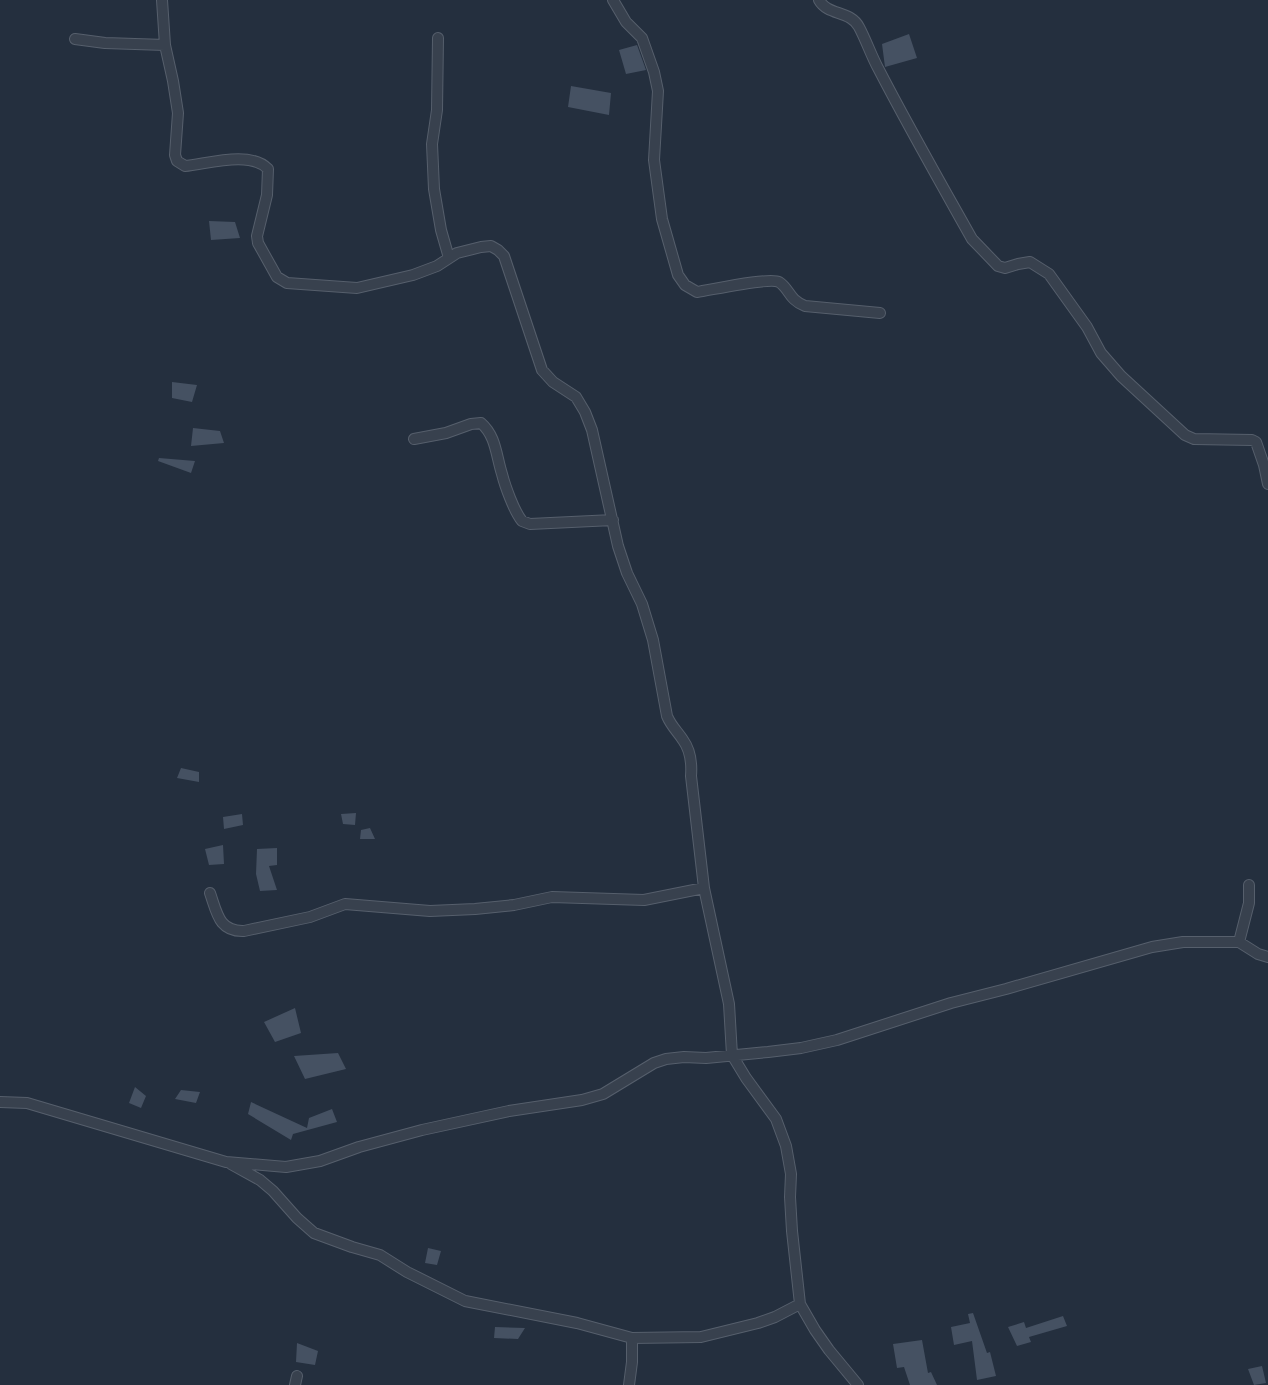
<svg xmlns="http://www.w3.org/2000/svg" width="1268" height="1385" viewBox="0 0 1268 1385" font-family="Overpass,sans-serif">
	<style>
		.building { fill: #455162 }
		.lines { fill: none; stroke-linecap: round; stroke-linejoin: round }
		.street-casing { stroke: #565f6c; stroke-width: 12 }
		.street { stroke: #38414e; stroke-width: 10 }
	</style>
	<rect width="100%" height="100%" fill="#242f3e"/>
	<!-- building -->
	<path class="building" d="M909 34 917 58 885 67 882 44Z
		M637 45 646 70 626 74 619 50Z
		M571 86 611 93 609 115 568 107Z
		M209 221 235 222 240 238 211 240Z
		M172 382 197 385 192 402 172 398Z
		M193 428 220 431 224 443 191 446Z
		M159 458 195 461 191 473 158 461Z
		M181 768 199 772V782L177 778Z
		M356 813 355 825 343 824 341 814Z
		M242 814 243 825 224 829 223 817Z
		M370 828 375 839H360L361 830Z
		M223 845 224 864 209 865 205 849Z
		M277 848V865L269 866 277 890 260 891 256 874 257 849Z
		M295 1008 301 1033 275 1042 264 1022Z
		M338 1053 346 1069 305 1079 294 1056Z
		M135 1087 146 1096 141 1108 129 1103Z
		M181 1090 200 1092 196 1103 175 1099Z
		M251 1102 307 1128 309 1118 332 1109 337 1122 293 1134 291 1140 248 1114Z
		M428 1248 441 1251 437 1265 425 1263Z
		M973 1313 987 1353 990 1352 996 1376 977 1380 972 1341 954 1345 951 1327 970 1323 968 1314Z
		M1063 1316 1067 1326 1029 1337 1031 1342 1017 1346 1008 1327 1024 1322 1026 1328Z
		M495 1327 525 1328 518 1339 494 1338Z
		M922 1340 928 1373 931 1372 937 1385H910L904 1367 897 1368 893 1344Z
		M297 1343 318 1351 315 1365 296 1362Z
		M1262 1366 1266 1383 1254 1385 1248 1369Z"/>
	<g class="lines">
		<defs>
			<path id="street" d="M162 0 165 45 173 81 178 113 175 155 177 161 185 166C207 164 250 150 268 169L267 195 257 236 258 243 277 277 287 283 357 288 413 275 437 266 457 253 481 247 491 246 498 250 504 256 542 370 553 382 576 397 585 412 592 430 618 546 627 573 642 604 653 640 667 716C671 726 678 732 683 740 691 751 692 763 691 776L704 888 729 1004 732 1055 746 1078 776 1119 786 1146 791 1174 790 1197 792 1231 800 1304 815 1330 829 1350 858 1385
				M613 0 626 22 642 38 654 72 658 91 654 160 662 219 678 275 685 285 697 292C711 290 770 277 779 282 790 289 788 299 805 306L880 313
				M819 0C828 16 850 10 859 27 866 40 871 55 878 68 908 126 940 182 972 239L998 266 1005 268 1018 264 1030 262 1049 274 1087 327 1101 353 1121 376 1185 435 1194 439 1252 440 1256 442 1264 465 1268 484
				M438 38 437 110 432 144 434 189 441 230 449 258
				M75 39 105 43 165 45
				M414 439 446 433 471 424 481 423C496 436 496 455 502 474 505 486 514 511 522 521L530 524 613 520
				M210 893C217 913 219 932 244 931L310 917 345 904 430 911 475 909 514 905 552 897 644 900 704 888
				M1239 942 1249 903V885
				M0 1102 27 1103 226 1162 286 1167 320 1161 359 1147 422 1130 509 1111 582 1100 603 1094 654 1063 666 1059 684 1057 706 1058 768 1052 801 1048 837 1040 951 1003 1006 989 1152 947 1183 942H1239L1258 954 1268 957
				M231 1164 260 1180 273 1191 297 1218 314 1233 352 1247 380 1255 407 1272 465 1301 577 1323 632 1338 701 1337 758 1323 775 1317 800 1304
				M295 1385 297 1376
				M629 1385 632 1362V1338"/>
		</defs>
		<!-- street casing -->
		<use href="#street" class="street-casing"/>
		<!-- street -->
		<use href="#street" class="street"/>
	</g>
</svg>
